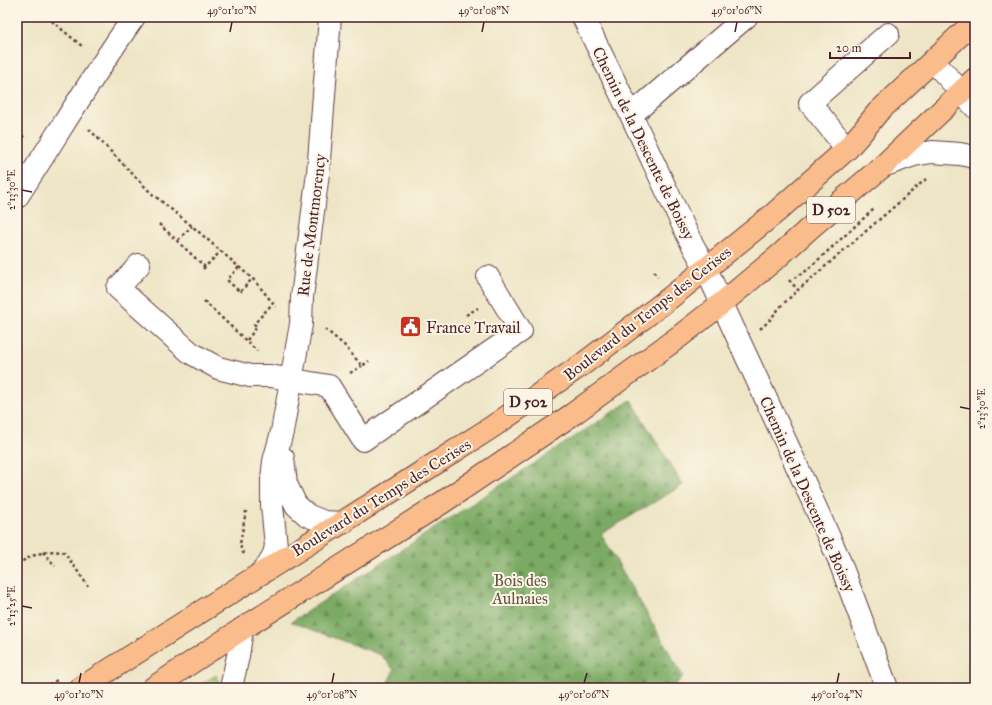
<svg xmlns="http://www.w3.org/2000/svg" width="992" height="705" viewBox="0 0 992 705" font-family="'IM FELL Great Primer',serif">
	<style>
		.grass { fill: url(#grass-dots); stroke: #71724e }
		.forest { fill: url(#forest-firs); stroke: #626447 }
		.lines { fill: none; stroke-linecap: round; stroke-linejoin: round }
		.minor-casing { stroke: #623d42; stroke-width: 24 }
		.major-casing { stroke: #623d42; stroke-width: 24 }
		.path { stroke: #623d42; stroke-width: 2.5; stroke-dasharray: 3 3; stroke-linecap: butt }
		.minor { stroke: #fff; stroke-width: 22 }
		.major { stroke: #f9bc8a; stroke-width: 22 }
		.ticks { fill: none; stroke: #4a1f2b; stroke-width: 1.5 }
		.labels { text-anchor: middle; stroke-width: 4; stroke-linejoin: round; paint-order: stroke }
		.shield { fill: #fcf5e5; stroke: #7f5f63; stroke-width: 1 }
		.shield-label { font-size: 15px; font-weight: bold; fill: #4a1f2b }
		.street-label { font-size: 16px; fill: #4a1f2b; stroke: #fcf5e5 }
		.poi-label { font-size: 16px; fill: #4a1f2b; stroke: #fcf5e5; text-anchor: start }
		.park-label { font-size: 16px; fill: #615140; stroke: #fcf5e5 }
		.neatline { fill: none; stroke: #4a1f2b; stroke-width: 1.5 }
		.ticks-label { font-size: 10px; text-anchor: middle; fill: #4a1f2b }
	</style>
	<defs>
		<pattern id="grass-dots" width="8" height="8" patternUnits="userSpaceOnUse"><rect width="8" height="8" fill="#98c471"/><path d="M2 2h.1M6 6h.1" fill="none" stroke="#7e9f5d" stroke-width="1.8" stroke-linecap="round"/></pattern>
		<pattern id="forest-firs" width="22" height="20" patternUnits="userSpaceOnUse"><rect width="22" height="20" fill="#7aaa63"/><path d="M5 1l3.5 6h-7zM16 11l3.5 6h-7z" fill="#668a52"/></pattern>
	</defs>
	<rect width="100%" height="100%" fill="#fcf5e5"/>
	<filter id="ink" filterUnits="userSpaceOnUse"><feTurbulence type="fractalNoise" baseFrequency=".025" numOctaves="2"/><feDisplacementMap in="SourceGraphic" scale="8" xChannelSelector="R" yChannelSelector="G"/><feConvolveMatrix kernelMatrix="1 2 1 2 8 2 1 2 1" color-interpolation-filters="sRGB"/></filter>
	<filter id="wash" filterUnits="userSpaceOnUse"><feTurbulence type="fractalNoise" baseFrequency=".012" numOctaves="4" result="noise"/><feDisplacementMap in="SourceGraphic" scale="16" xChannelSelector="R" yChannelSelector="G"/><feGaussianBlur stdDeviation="0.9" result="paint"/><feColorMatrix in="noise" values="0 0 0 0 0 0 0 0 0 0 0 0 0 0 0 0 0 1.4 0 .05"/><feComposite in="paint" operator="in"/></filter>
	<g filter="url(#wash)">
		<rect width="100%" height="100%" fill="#ede5c5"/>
		<!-- grass -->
		<path class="grass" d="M216 675 219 682 218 688H195Z"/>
		<!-- forest -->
		<path class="forest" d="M631 400 683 485 601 534 683 676 673 688H385L394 670 381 655 291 622Z"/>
	</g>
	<g filter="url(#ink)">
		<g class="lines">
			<defs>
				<path id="minor" d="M583 17 631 115 690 240 706 269 790 451 838 557 887 688
					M933 61 975 107
					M631 115 746 17
					M847 149 810 103 888 34
					M883 166 914 155 932 152 960 154 970 156 975 158
					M17 197C56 137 93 75 134 17
					M139 265 118 288 191 353 218 368 250 376H270L329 386 363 440 521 331 488 277
					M283 458 286 484 296 505 307 515 324 522 343 523
					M261 573 269 564 274 554 276 546 272 505V479L274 461 282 432 301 324 302 297 318 173 330 17
					M231 688 238 656 242 629"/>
				<path id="major" d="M81 688 257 576 408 481 492 427 583 364 671 297 775 213 847 149 862 132 878 112 890 101 975 21
					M153 688 242 629 443 502 573 414 680 336 721 304 780 255 811 227 883 166 975 79"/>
			</defs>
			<!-- minor casing -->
			<use href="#minor" class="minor-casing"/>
			<!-- major casing -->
			<use href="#major" class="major-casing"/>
			<!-- path -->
			<path class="path" d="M47 17 83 47
				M89 129 151 193 192 226 255 281 276 307
				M17 132 25 138
				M159 224 205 267
				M178 240 192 226
				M239 267 227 280 240 292 252 279
				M203 269 221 251
				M654 271 658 277
				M794 278 806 271 875 208
				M789 280 798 290 926 179
				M204 301 257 351
				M466 315 478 308
				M325 329 344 345 362 366 369 361
				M760 329 768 322 782 305 798 290
				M247 340 257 327 254 324 273 303
				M350 373 362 366
				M43 552 55 566
				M244 554 241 549 240 544 246 511
				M17 564 32 556 48 551 64 552 88 586
				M44 688 57 680"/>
			<!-- minor -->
			<use href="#minor" class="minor"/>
			<!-- major -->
			<use href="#major" class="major"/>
		</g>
	</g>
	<!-- ticks -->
	<path class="ticks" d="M230 32 232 22M482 32 484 22M735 32 737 22M22 190 32 192M960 407 970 409M22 606 32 608M79 683 81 673M332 683 334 673M584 683 587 673M837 683 839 673"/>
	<!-- icons -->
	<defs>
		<symbol id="civic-square" viewBox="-11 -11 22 22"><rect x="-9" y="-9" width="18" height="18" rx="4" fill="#c8321e" stroke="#fcf5e5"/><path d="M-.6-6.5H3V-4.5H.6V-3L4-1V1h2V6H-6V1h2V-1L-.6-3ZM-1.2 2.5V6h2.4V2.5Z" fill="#fff"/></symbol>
	</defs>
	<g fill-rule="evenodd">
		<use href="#civic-square" x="398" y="314" width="25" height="25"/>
	</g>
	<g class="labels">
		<!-- shield labels -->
		<g class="shield">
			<rect x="807" y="197" width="48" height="26" rx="3"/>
			<rect x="504" y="389" width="48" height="26" rx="3"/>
		</g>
		<g class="shield-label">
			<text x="831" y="215">D 502</text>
			<text x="528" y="407">D 502</text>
		</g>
		<!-- street labels -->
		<g class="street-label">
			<text transform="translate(644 143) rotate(64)" y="6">Chemin de la Descente de Boissy</text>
			<text transform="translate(311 225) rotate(-83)" y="6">Rue de Montmorency</text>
			<text transform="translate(647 313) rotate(-38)" y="6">Boulevard du Temps des Cerises</text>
			<text transform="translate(808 494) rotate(66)" y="6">Chemin de la Descente de Boissy</text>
			<text transform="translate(381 497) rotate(-32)" y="6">Boulevard du Temps des Cerises</text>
		</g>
		<!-- poi labels -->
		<g class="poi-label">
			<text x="426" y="333">France Travail</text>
		</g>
		<!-- park labels -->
		<g class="park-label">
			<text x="520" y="586">Bois des<tspan x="520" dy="18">Aulnaies</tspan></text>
		</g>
	</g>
	<!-- margin -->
	<rect width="992" height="705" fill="none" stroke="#fcf5e5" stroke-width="44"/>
	<!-- scale -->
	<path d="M830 52v6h80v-6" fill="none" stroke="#4a1f2b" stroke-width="2"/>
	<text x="836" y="52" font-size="12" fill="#4a1f2b" stroke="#fcf5e5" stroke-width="3" paint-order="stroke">20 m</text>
	<rect x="22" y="22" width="948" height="661" class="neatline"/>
	<g class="ticks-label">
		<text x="232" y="14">49°01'10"N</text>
		<text x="484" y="14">49°01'08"N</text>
		<text x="737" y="14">49°01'06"N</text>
		<text transform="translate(11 190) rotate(-90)" y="4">2°13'30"E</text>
		<text transform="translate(981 409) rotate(-90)" y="4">2°13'30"E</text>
		<text transform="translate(11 606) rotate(-90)" y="4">2°13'25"E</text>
		<text x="79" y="698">49°01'10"N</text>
		<text x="332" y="698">49°01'08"N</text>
		<text x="584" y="698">49°01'06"N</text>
		<text x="837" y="698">49°01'04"N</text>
	</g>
</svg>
